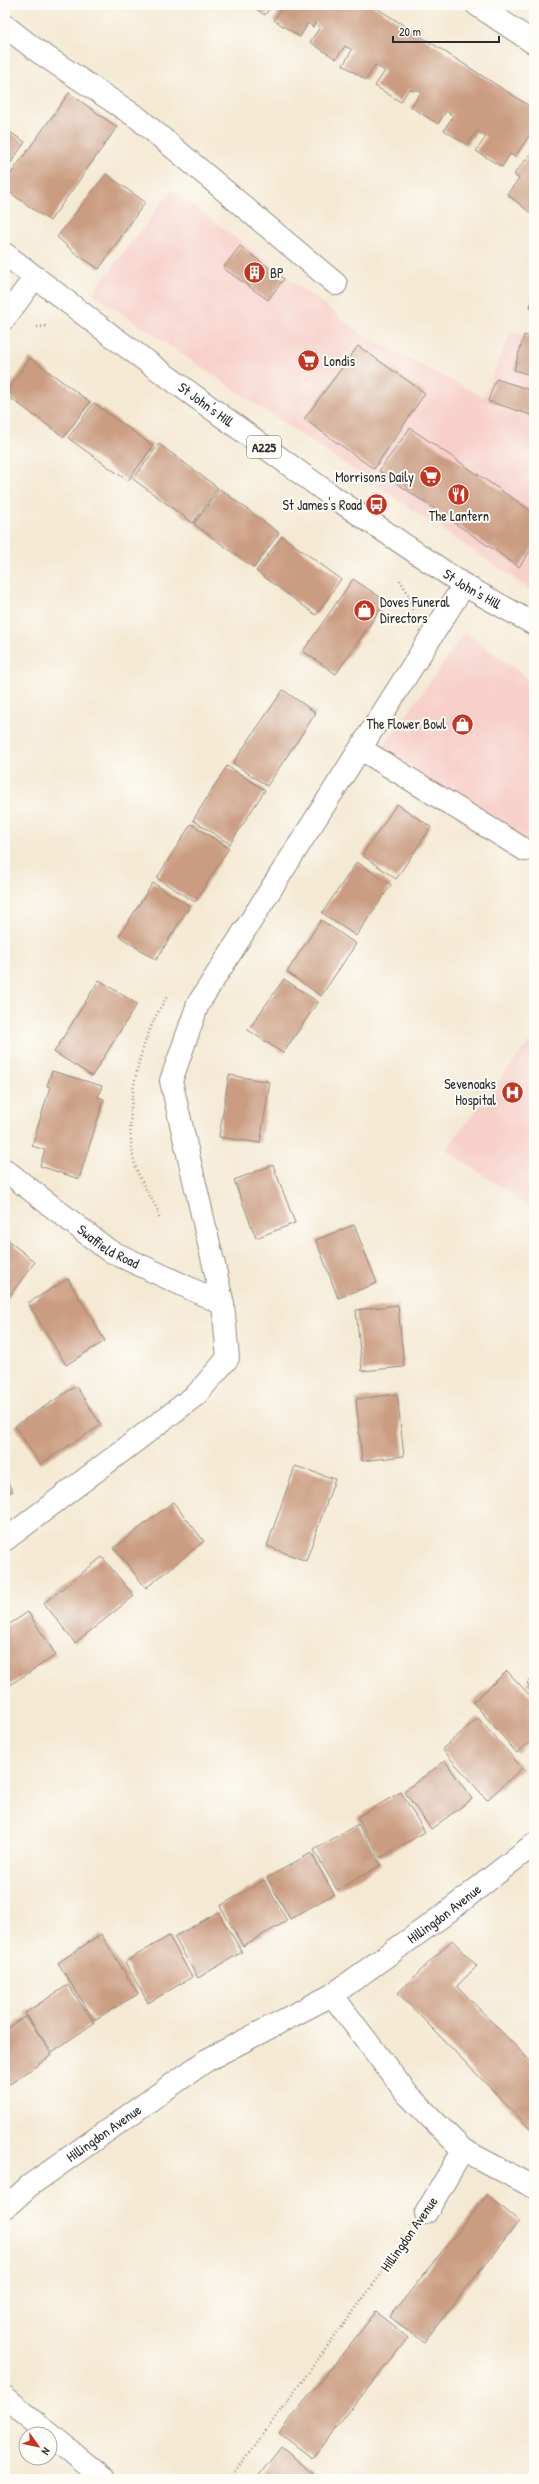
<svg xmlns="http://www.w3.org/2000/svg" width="539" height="2484" viewBox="0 0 539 2484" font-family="'Patrick Hand',sans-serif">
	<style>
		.built { fill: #f7d0c9 }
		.building { fill: #ca9c81 }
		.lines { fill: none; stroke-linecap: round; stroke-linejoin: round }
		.minor-casing { stroke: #908a7f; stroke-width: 24 }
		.major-casing { stroke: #908a7f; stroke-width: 24 }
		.path { stroke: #908a7f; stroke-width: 2.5; stroke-dasharray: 1 3; stroke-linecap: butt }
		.minor { stroke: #fff; stroke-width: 22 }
		.major { stroke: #fff; stroke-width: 22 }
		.labels { text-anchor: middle; stroke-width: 4; stroke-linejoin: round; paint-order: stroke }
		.shield { fill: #fdfcf7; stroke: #6a6a68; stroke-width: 1 }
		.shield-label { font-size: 13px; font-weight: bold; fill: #2b2b2b }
		.poi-label { font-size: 14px; fill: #2b2b2b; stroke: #fdfcf7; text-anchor: end }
		.street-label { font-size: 14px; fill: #2b2b2b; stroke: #fdfcf7 }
	</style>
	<rect width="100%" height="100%" fill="#fdfcf7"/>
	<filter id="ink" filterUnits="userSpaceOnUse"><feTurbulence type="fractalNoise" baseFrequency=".025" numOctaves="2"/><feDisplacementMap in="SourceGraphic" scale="8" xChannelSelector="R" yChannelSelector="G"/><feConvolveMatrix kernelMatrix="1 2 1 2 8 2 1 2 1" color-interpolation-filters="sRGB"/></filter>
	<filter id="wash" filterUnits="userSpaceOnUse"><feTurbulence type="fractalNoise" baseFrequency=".012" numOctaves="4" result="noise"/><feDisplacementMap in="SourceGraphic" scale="16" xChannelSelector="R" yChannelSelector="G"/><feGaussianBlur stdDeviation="0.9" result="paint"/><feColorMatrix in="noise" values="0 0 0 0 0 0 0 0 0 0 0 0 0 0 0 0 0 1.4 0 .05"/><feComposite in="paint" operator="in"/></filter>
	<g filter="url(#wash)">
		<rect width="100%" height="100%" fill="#f4e9d3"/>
		<!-- built -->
		<path class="built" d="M172 190 365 336 483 397 511 332 534 338V592L92 293Z
			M465 632 534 683V859L379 754Z
			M534 1036V1210L446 1149Z"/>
		<g id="blocks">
			<!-- building -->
			<path class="building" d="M250 5H271L265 15Z
				M282 5H372L534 109V128L515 157 510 154 502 167 476 151 486 137 477 131 467 145 444 130 453 116 446 111 438 124 411 107 421 92 416 89 414 91 409 89 401 102 375 86 385 71 375 65 366 80 343 65 352 50 345 46 336 59 310 42 320 27 315 23 313 27 308 23 300 37 274 20 283 6Z
				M69 93 117 127 50 221 5 189V182Z
				M5 129 25 142 5 171Z
				M534 150V213L533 215 507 194 519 179 514 174Z
				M106 174 145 202 99 269 75 253 57 237Z
				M240 246 284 279 268 300 223 268Z
				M534 295V308L530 307Z
				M524 335 534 338V376L514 370Z
				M358 346 425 393 374 469 304 419Z
				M30 358 90 402 64 437 5 394Z
				M496 379 534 391V416L488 401Z
				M94 403 153 446 128 481 68 438Z
				M410 428 534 513V546L519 567 379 471Z
				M159 444 218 488 193 523 133 479Z
				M220 489 279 533 254 568 194 524Z
				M282 536 341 579 316 615 256 571Z
				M353 579 386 601 336 674 303 651Z
				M283 690 316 713 267 786 233 763Z
				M227 766 265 790 230 844 193 820Z
				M397 804 431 827 396 879 362 855Z
				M191 824 229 848 195 902 157 878Z
				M357 862 391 885 356 936 322 913Z
				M153 883 190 906 156 960 119 936Z
				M321 920 356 944 321 996 287 972Z
				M284 979 318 1002 283 1053 248 1030Z
				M99 980 137 1004 92 1076 54 1052Z
				M52 1071 102 1086 98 1097 104 1099 79 1179 40 1166 45 1150 32 1146 50 1087 47 1086Z
				M229 1075 270 1082 260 1143 219 1137Z
				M273 1165 295 1223 256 1238 234 1180Z
				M354 1225 377 1283 338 1298 316 1240Z
				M5 1238 35 1262 7 1299 5 1298Z
				M68 1279 105 1341 66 1365 28 1303Z
				M398 1305 404 1367 362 1371 356 1310Z
				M76 1386 101 1425 40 1464 15 1426Z
				M397 1394 404 1456 362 1461 356 1399Z
				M295 1466 335 1479 306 1561 267 1546Z
				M5 1479 13 1491 5 1496Z
				M173 1502 204 1541 146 1588 114 1548Z
				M102 1557 134 1596 75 1643 44 1603Z
				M28 1612 56 1655 5 1688V1627Z
				M507 1671 534 1700V1738L517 1753 473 1702Z
				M534 1676V1691L527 1683Z
				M478 1718 522 1768 487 1800 442 1749Z
				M445 1761 472 1799 431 1829 404 1791Z
				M401 1792 425 1832 380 1858 357 1817Z
				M358 1824 381 1865 337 1890 314 1850Z
				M311 1853 334 1894 290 1919 267 1878Z
				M264 1880 287 1921 243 1946 220 1906Z
				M218 1912 242 1952 198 1978 174 1937Z
				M101 1934 138 1994 94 2020 58 1963Z
				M169 1936 192 1977 148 2003 125 1962Z
				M452 1940 477 1966 457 1986 534 2065V2127L531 2130 398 1993Z
				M68 1985 94 2023 52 2052 25 2013Z
				M26 2016 52 2055 10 2084 5 2077V2030Z
				M487 2195 519 2221 424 2342 390 2317Z
				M376 2312 408 2338 312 2458 279 2433Z
				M281 2447 313 2473 309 2479H256Z"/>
		</g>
	</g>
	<g filter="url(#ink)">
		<use href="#blocks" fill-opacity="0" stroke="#908a7f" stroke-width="1"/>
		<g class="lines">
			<defs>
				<g id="minor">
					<path d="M477 5 534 43"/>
					<path d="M5 26 36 50 138 118 336 284"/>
					<path d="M5 318 35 277"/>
					<path d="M361 749 525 850"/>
					<path id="s1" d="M5 1170 108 1250 223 1304"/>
					<path d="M5 1540 196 1395 228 1358 223 1304 171 1081 198 1004 464 585"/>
					<path d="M332 1995 407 2094 463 2150 426 2213"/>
					<path d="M463 2150 534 2187"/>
					<path id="s2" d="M5 2208 29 2186 207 2060 332 1995 441 1917 534 1844"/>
					<path d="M5 2397 50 2434"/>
					<path d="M50 2434 104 2479"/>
				</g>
				<g id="major">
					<path id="s3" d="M5 254 116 339 332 496 464 585 534 624"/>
				</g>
			</defs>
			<!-- minor casing -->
			<use href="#minor" class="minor-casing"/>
			<!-- major casing -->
			<use href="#major" class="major-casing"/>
			<!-- path -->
			<path class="path" d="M37 327 48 326
				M400 580 409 596 412 610
				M159 1218 158 1211C151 1197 141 1183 136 1168 121 1117 138 1040 167 997
				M230 2479 409 2236"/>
			<!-- minor -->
			<use href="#minor" class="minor"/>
			<!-- major -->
			<use href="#major" class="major"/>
		</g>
	</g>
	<!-- icons -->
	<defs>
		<symbol id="building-disc" viewBox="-11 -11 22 22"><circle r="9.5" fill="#c8321e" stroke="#fdfcf7"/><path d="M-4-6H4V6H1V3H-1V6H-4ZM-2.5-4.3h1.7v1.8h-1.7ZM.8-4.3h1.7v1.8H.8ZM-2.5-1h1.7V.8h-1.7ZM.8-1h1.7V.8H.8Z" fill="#fff"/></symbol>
		<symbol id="supermarket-disc" viewBox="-11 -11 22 22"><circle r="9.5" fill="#c8321e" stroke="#fdfcf7"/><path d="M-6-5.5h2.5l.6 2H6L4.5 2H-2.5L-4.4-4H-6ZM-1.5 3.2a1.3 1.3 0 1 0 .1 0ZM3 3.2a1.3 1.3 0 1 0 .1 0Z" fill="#fff"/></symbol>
		<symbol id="restaurant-disc" viewBox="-11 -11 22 22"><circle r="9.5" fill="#c8321e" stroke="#fdfcf7"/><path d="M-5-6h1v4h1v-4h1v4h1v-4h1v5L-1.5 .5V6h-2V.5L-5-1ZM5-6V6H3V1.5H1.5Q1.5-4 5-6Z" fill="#fff"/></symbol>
		<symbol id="bus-disc" viewBox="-11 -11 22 22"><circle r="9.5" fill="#c8321e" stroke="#fdfcf7"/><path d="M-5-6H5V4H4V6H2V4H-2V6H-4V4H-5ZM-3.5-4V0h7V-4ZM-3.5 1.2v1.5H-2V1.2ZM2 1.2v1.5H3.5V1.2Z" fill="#fff"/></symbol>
		<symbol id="shop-disc" viewBox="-11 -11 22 22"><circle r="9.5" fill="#c8321e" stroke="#fdfcf7"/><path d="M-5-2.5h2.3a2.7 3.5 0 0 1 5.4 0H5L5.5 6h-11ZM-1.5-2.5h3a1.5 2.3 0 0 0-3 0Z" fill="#fff"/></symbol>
		<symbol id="hospital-disc" viewBox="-11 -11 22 22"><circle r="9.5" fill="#c8321e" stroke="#fdfcf7"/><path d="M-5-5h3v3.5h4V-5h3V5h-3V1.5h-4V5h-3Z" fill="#fff"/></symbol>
	</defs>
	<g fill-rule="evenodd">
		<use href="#building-disc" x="242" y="260" width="25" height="25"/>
		<use href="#supermarket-disc" x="296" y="348" width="25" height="25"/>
		<use href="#supermarket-disc" x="418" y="464" width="25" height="25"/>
		<use href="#restaurant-disc" x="446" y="482" width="25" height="25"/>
		<use href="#bus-disc" x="364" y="492" width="25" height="25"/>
		<use href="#shop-disc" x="352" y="598" width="25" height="25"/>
		<use href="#shop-disc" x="450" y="712" width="25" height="25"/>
		<use href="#hospital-disc" x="500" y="1080" width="25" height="25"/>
	</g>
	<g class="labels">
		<!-- shield labels -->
		<rect class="shield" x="247" y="436" width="34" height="22" rx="3"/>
		<g class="shield-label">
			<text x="264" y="452">A225</text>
		</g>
		<!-- poi labels -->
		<g class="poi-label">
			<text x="270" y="278" text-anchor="start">BP</text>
			<text x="324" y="366" text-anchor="start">Londis</text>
			<text x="414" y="482">Morrisons Daily</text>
			<text x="362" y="510">St James's Road</text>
			<text x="459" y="521" text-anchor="middle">The Lantern</text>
			<text x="380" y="607" text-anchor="start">Doves Funeral<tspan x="380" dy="16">Directors</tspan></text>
			<text x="446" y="729">The Flower Bowl</text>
			<text x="496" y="1089">Sevenoaks<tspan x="496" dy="16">Hospital</tspan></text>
		</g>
		<!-- street labels -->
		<g class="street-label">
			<text dy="5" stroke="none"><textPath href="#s3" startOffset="251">St John's Hill</textPath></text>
			<text dy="5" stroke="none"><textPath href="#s3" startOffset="575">St John's Hill</textPath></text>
			<text dy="5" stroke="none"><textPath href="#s1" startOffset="129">Swaffield Road</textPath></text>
			<text dy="5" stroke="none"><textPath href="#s2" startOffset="530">Hillingdon Avenue</textPath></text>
			<text dy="5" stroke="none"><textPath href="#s2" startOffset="124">Hillingdon Avenue</textPath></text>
			<text transform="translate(409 2234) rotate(-55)" y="5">Hillingdon Avenue</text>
		</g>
	</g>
	<!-- margin -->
	<rect width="539" height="2484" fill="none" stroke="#fdfcf7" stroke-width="20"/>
	<!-- north arrow -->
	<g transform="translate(38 2446) rotate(123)"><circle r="19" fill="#fdfcf7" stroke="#a9a8a5"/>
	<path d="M0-3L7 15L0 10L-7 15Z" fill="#c8321e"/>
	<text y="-6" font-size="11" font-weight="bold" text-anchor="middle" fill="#2b2b2b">N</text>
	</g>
	<!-- scale -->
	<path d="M393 36v6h106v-6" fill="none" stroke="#2b2b2b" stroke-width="2"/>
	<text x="399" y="36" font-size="12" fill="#2b2b2b" stroke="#fdfcf7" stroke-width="3" paint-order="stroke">20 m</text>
</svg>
